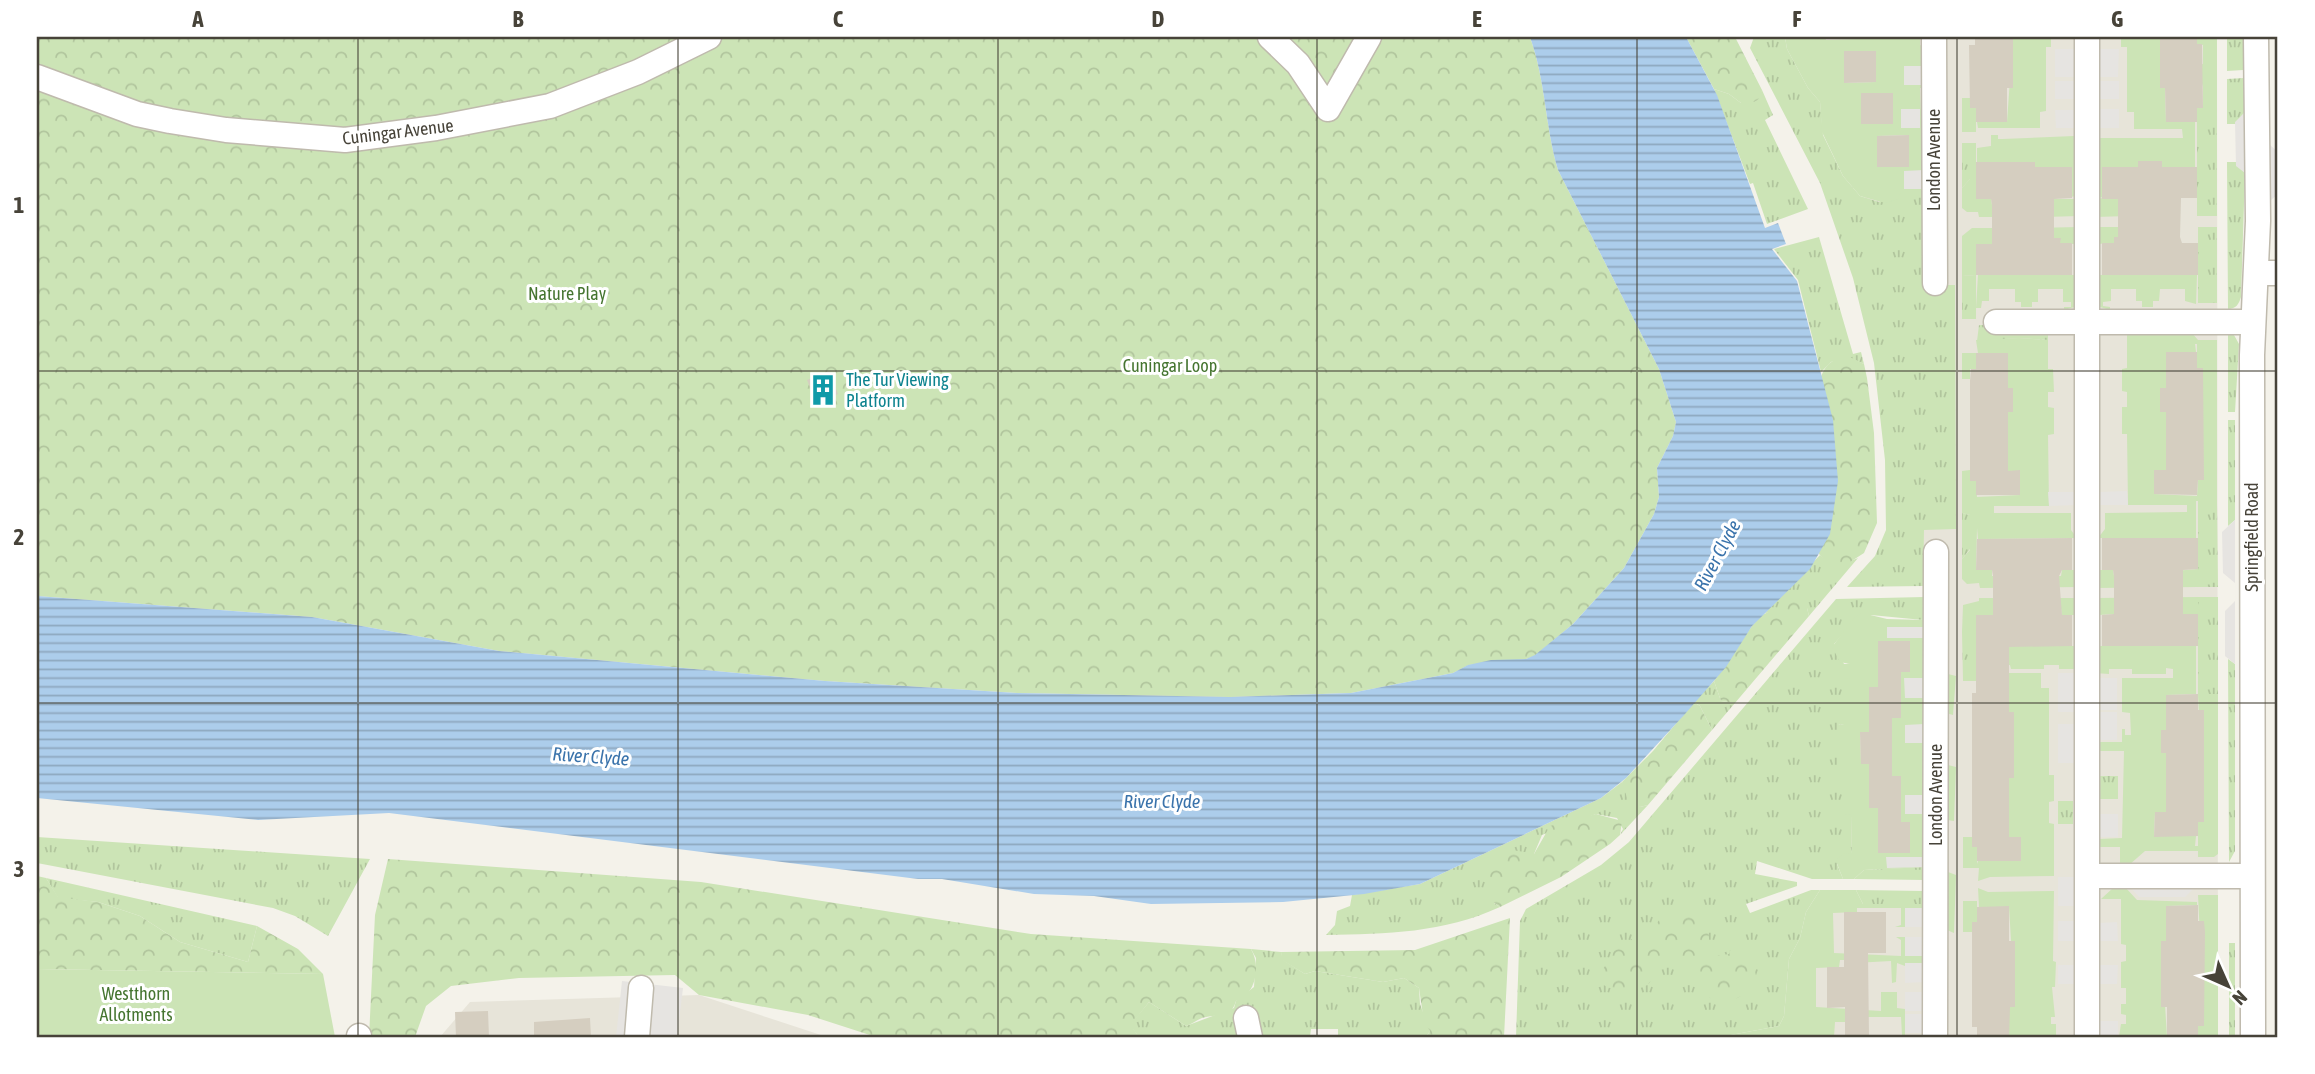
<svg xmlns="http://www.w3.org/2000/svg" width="2315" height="1074" viewBox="0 0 2315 1074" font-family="'Asap Condensed',sans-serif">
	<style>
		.residential { fill: #e7e4d9 }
		.grass { fill: url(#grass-tufts) }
		.forest { fill: url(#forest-crowns) }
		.garden { fill: #cce4b6; fill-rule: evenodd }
		.parking { fill: #e6e4e1 }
		.water { fill: url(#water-rules) }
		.building { fill: #d5cec0 }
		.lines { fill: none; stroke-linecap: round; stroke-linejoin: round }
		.minor-casing { stroke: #bfbaad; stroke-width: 27 }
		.minor { stroke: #fff; stroke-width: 24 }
		.grid { fill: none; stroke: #474339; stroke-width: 2; stroke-opacity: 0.55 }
		.labels { text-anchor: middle; stroke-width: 6; stroke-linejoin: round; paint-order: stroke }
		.street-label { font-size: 18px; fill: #474339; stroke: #fff }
		.park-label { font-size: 18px; fill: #457530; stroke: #fff }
		.culture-label { font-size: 18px; fill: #0d838f; stroke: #fff; text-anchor: start }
		.water-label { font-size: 19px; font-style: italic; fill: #3a73ab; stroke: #fff }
		.neatline { fill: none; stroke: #474339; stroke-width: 2.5 }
		.grid-label { font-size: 23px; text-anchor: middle; font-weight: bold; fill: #474339 }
	</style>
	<defs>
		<pattern id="grass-tufts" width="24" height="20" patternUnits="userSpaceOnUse" patternTransform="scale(1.75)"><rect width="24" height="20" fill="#cce4b6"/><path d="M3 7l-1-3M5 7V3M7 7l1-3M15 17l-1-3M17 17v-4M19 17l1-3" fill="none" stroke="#b1c59d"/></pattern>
		<pattern id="forest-crowns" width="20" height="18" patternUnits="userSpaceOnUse" patternTransform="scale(1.75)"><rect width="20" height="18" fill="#cce4b6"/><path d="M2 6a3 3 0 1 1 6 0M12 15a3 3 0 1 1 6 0" fill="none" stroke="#b1c59d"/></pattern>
		<pattern id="water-rules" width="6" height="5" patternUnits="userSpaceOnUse" patternTransform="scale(1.75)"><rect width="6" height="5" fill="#accdeb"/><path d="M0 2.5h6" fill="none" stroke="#8ea8bf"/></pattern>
	</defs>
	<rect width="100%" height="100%" fill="#f4f2ea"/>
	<!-- residential -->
	<path class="residential" d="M1804 37H2217L2218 1037H1798L1816 905 1924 904 1923 869H1852L1847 642 1863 623 1923 627 1922 286 1860 190Z
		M699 995 827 1037H440L470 1002Z"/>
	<!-- grass -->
	<path class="grass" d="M1754 37H1785L1787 49 1808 88 1820 102 1823 135 1843 176 1860 196 1879 202 1901 189H1924V285H1955L1956 529 1924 530 1923 586 1847 587 1875 556 1886 530 1885 460 1874 363 1853 278 1820 183 1750 48Z
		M2227 37H2243V70L2227 71Z
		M2244 78 2245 112 2235 124H2227V79Z
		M1714 89 1729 94 1741 103 1756 101 1762 90 1773 115 1765 120 1808 209 1767 224 1753 183 1750 184Z
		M2197 122H2217V216H2197Z
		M1962 143H1970V179L1962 188Z
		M2227 162H2236L2245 173 2241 297C2239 304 2236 309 2228 309Z
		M2198 227H2217V303H2198Z
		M1819 237 1853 354 1861 352 1864 364 1848 357 1831 362 1821 372 1798 280 1774 249Z
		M1976 275V319H1962V276Z
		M1979 325H1992V333H2048V340L2019 338 1977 341Z
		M2228 333 2234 335 2239 344 2235 412H2228Z
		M2228 420H2235V520L2228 526Z
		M2198 501H2217L2218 587H2198Z
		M1962 513 1970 515V549L1962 559Z
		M1820 555 1835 567 1858 558 1809 616 1807 608 1765 613Z
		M1924 597 1923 620 1871 615 1857 618 1834 644 1844 664H1850V679H1844V724L1838 725V768L1844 769V814H1851L1852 855 1837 864 1843 879H1812L1757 861 1755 874 1797 882V886L1746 904 1750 913 1811 890H1820L1806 912 1800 938 1789 959 1784 1016 1779 1026 1720 1037H1516L1520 921 1526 909 1601 865 1629 842 1836 599Z
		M2198 597H2218V694H2198Z
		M1962 632H1977V681H1963Z
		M2228 659 2235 664V851L2229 862Z
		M1714 681 1721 701 1735 703 1712 730 1700 706 1694 702Z
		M2099 776H2118V799H2099Z
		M1622 782 1640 807 1648 805 1620 835 1623 829 1617 818 1596 814 1542 835 1534 854 1494 903 1500 907C1443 933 1387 934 1326 935L1335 925 1337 911 1350 906 1352 895 1420 884 1601 798Z
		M2058 801H2073V824H2058Z
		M37 837 370 859 328 936 295 916 273 908 37 863Z
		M1924 867V880L1854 879 1864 870Z
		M46 878 257 926 248 962 180 942 140 916 98 902 58 898Z
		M1856 890 1924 891V904H1863Z
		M2229 943H2235V1037H2229Z
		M1251 949 1281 952 1283 960 1305 974 1315 971 1383 982 1404 978 1419 988 1420 1004 1430 1031 1426 1037H1338V1029H1311L1310 1037H1262L1258 1013 1234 1017 1239 1037 1138 1036 1130 1025 1149 1002 1186 1026 1234 1008 1236 1001 1254 987 1256 958Z"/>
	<!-- forest -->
	<path class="forest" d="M37 37H1530C1546 82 1545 126 1558 170L1659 369 1676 422 1673 436 1657 468 1659 497 1654 514 1624 568 1573 624 1535 656 1526 659 1469 665 1453 673 1351 693 1230 697 1017 693 825 681 499 651 312 617 37 596Z
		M1686 37H1735L1762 90C1761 102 1752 104 1741 103L1729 94 1714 89Z
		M1848 356 1864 364 1867 378 1874 433 1877 523 1864 553 1836 571 1819 554 1818 388C1822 370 1827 359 1848 356Z
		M1794 601 1806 604 1809 616 1735 703 1721 701 1714 681C1725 668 1753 619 1764 614 1774 609 1784 608 1794 601Z
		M1694 702 1700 706 1712 730 1648 805 1640 807 1629 804 1622 782 1653 751Z
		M1596 814 1622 821 1620 835 1610 844 1561 877 1500 907C1478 895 1485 861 1506 852 1514 849 1525 852 1534 854L1550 826Z
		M388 859 701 882 1031 934 1251 949C1261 966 1256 995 1236 1001 1230 1021 1217 1013 1202 1018 1197 1020 1192 1024 1186 1026L1149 1002 1131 1025 1138 1036 1148 1037H876L808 1015 699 995 675 975 519 978 451 986 426 1006 415 1037H369L375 915Z
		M37 876 46 878 58 897 98 902 140 916 180 942 248 962 257 926 298 949 323 974 37 969Z
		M1681 910C1721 913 1701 942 1716 956L1729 954 1733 942 1752 957 1756 976 1748 992 1728 1003C1700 1001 1701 983 1691 963L1686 959 1664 958C1650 976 1656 992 1624 988 1616 987 1612 991 1604 985L1601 973 1616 946 1632 939 1643 941 1651 938C1653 922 1665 912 1681 910Z
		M1510 918 1504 1037H1426L1430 1031 1424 1022 1419 988 1404 978 1383 982 1315 971 1305 974 1282 960 1281 952 1415 950Z"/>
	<!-- garden -->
	<path class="garden" d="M1785 37H1825L1826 40 1920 37V45L1923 46V88H1920L1924 189H1902L1898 199 1885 203 1860 196 1843 176 1822 132 1820 102 1808 88 1787 49ZM1844 51H1876V82L1844 83ZM1862 93H1893V124H1862ZM1908 135 1877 167V136Z
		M2013 37H2051V47H2046V111L2040 112V128H1978L1977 122H2007Z
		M2121 37H2160V45H2165L2160 65V87L2165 88 2166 122H2195V167H2162L2139 161 2138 167 2104 197 2097 198 2118 199 2128 216 2095 217 2098 138H2183L2182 129H2134V112H2127V47H2121Z
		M2197 37H2217V122H2197V108L2203 107V87L2197 65 2203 64V45L2197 44Z
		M1962 98H1970V108H1976V132H1962Z
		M1991 135H1998V139H2002L2074 136 2077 140 2079 216 2044 217V205H2054V199H2076V196L2070 197 2035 167 2034 162 1977 167V148L1991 146Z
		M1970 143H1976V199H1991L1992 205H2002V217H1979L1978 212H1967L1962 208V188L1970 179Z
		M2079 227 2078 306 2064 310V307H2071V302H2063V289H2038V302H2032V307H2021V302H2015V289H1989V301H1982L1981 308H1976L1978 275H2077V244H2060V238H2041L2026 228Z
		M2095 227H2124V237L2114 238V243L2097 244V275H2197L2196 304 2185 301V289H2160L2159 301H2153V307H2142V301H2136V289H2111V301L2103 302V306L2110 307V310L2097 306Z
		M1972 228H2002L1992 238V244H1976V275L1962 276V236Z
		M2127 333H2192L2198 340H2217V501H2196V538H2098L2105 529V513L2187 512V505H2128L2127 434H2122V407H2127V392L2122 391V369L2127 368ZM2195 344H2197V368L2203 369V388L2197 389V411H2203L2197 496 2154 494V470H2166V412L2161 411 2160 388H2166V353L2196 352Z
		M2019 338 2048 340V369H2053L2054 392H2048V407L2054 408V434L2048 435 2049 506H1994V513H2071V530L2077 538 1978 539 1977 528 1976 570H1992V576H2061L2062 570H2080V587L1980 588 1979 583 1967 584 1962 579V559L1970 550V515L1962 513V471L1970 470 1976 481 1977 497 2020 495V471H2008V412H2013V389L2008 388 2007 353H1978L1976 340Z
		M1962 353H1976V369H1970V379H1962Z
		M2198 569V587L2095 588V570H2113L2114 576Z
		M2198 597V614H2183V608H2114V614L2099 615V646H2196V694L2166 695V730H2161V753H2167L2166 812H2155L2154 836H2196L2195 846H2198V822H2204L2198 694H2218V854L2214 857H2198V851H2145L2129 865 2120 864V847H2098L2099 839 2122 838 2124 751H2098L2099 742H2122V729H2125V735H2131L2130 713 2122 712V678H2173V669L2166 668V674H2132V669H2109V674L2095 673V598Z
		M1979 598H2080V658L2077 669H2059V665H2044V669H2011L2010 665 2003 666 2004 673H2041V688H2049V775H2054V801L2049 802V823L2054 824V876L1990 877 1978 881 1979 868H1963V837H1972V846L1977 847V864L1978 861 2021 860V837H2009V778H2014V754H2009V736H2014V712H2009V678L1978 677V646H2077V615H2062L2061 609H2042L2041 615H2013V609H1993V615H1977V632H1962L1963 605 1979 601Z
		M1862 613 1887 619 1923 620 1924 867 1864 870 1854 879H1843L1836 861 1843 853 1852 854 1851 815 1844 814V769H1838V725L1844 724V679L1850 678V664L1840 662 1832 647 1853 619ZM1878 641H1910V672H1878ZM1901 687V718H1869ZM1860 732H1892V764H1861ZM1870 776H1901V808H1869ZM1878 822H1910V852L1878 853Z
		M1948 674 1956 676 1953 715 1946 713Z
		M1948 765 1956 767 1954 821 1947 820Z
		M1948 872 1956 875 1954 933 1947 930Z
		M2125 887 2137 900 2197 902V905L2166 906 2167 941H2161L2167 1037H2119L2121 1024H2126V1015L2121 1014V1004H2126V988H2121V962L2126 961V945L2121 944V899H2101L2113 888Z
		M1978 888 1988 892 2054 891 2053 961 2056 962 2055 987H2052L2055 1017H2051V1024H2056V1037H2009V1007H2015L2009 907H1979Z
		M1820 890H1856L1863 904H1924V908H1905V927H1895L1901 925V908H1857V912L1833 913 1834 953 1901 956V940L1896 937H1905V956H1924V963L1905 966 1897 963 1896 982 1892 983 1891 961 1854 963V960H1840L1839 967 1816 968V1007L1881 1011V992H1897V1008L1905 1009V1037H1896L1902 1035 1901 1017H1853L1852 1022H1835L1834 1037H1720L1779 1026 1784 1016 1789 959 1800 938 1806 912Z
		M2198 895H2218V1037H2198V1026H2204V1019Z
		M1963 901H1977V922L1972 932H1963Z
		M37 969 323 974 335 1037H37Z"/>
	<!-- parking -->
	<path class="parking" d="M2055 49H2075V77H2055Z
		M2099 49H2119L2118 77H2099Z
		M1904 66H1923V85H1904Z
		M2055 81H2075V99H2055Z
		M2099 81H2119V99H2099Z
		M1901 109H1920V128H1901Z
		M2099 109H2119V128H2099Z
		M2055 110H2075V128H2056Z
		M2245 112V173L2236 166 2235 122Z
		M2270 145 2278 152V194L2270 201Z
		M1924 170V189H1904V171Z
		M2127 491 2128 505H2098L2099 492Z
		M2048 492H2077V505L2049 506Z
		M2235 520V583L2223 573 2222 532Z
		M2235 601V664L2225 656V611Z
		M1887 627H1924V638H1887Z
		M2058 673H2077V712H2058Z
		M1904 678H1923L1924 698H1905Z
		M2098 678H2117V710H2099Z
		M2098 712H2117V740H2098Z
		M1924 724V743H1905V725Z
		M2058 724H2077V763H2058Z
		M1905 795H1924V814H1905Z
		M2098 814H2118V837H2098Z
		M1886 857H1924V867L1887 868Z
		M2058 877H2077V906H2058Z
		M2130 887H2195L2185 897H2139Z
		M1905 908H1924V927H1905Z
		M2058 921H2077V941H2058Z
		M2117 922 2118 941H2099V923Z
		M1905 937H1924V956H1905Z
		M1905 963H1924V982L1905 983Z
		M2058 965H2077V984H2058Z
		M2099 965H2118L2117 984H2099Z
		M622 981 683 988 677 1037H616Z
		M1905 992H1924V1011H1905Z
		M1905 1014H1924V1033H1905Z
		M2099 1021H2118V1037H2099Z"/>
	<!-- water -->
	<path class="water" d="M1530 37H1686L1717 95 1765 228 1778 223 1786 244 1772 249 1797 281 1833 420 1838 481 1830 534 1810 569 1752 626 1726 667 1685 714 1626 778 1601 798 1420 884 1364 894 1283 902 1151 904 1094 896 1034 894 942 879H918L389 813 258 820 37 798V596L312 617 499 651 825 681 1017 693 1230 697 1351 693 1453 673 1468 665 1491 660 1526 659 1535 655 1573 624 1624 568 1654 514 1659 497 1657 468 1673 436 1676 422 1659 369 1558 170C1545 126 1546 82 1530 37Z"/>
	<!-- building -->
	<path class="building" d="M1975 37H2013V88H2007V122H1976V108H1970L1969 45H1975Z
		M2160 37H2197V44H2202L2203 108H2197V122H2166L2165 88H2160Z
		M1844 51H1876V82L1844 83Z
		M1861 93H1893V124H1861Z
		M1909 135V167H1877V136Z
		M2138 161H2162V167H2197V198H2181L2180 237 2182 243H2198V275H2102V243H2114V237H2118V199H2102V167H2138Z
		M1976 162H2035V167H2072V198L2054 199V238H2061L2060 243H2072V275H1976V244H1992V205L1991 199H1976Z
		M2166 352H2197V368H2203L2204 480H2198L2197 495 2154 494V470H2166V412H2160V388H2166Z
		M1976 353H2008V388H2013V412H2008V471L2020 470V495H1976V481H1970V381L1971 369H1976Z
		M829 371 838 394 816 403 807 380Z
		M2072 538V570H2062L2059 576 2062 615H2072V646L2009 647V712H2014V778H2009V837H2021V861H1977V847H1972V693H1976V615H1993V576L1992 570H1976L1977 539Z
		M2102 538H2198V569L2183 570V614H2198V646H2102V615L2114 614V576L2113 570H2102Z
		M1878 641H1910V672H1901V718H1892V776H1901V822H1910V853H1878V808H1869V764H1861L1860 732H1869V687H1878Z
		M2198 694V710H2204V822H2198V836L2154 837 2155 812H2166V753H2161V730H2166V695Z
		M2198 905V921H2204L2205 932 2204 1026H2198V1037H2167V1007H2161V941H2166V906Z
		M2009 906V941H2015V1007H2010L2009 1037H1977V1027H1972V922H1977V907Z
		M1844 912H1886V953H1868L1869 1037H1845V1007L1827 1008V967H1844Z
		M488 1011 489 1037H456L455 1012Z
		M590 1018 591 1037H534V1022Z"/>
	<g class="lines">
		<defs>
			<path id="minor" d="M1270 37 1298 64 1328 109
				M1934 37 1935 283
				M2087 37V1037
				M37 77 137 114 170 121 226 130 345 140 436 128 550 106 638 72 709 37
				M1328 109 1369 37
				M2256 273H2278
				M1996 322H2253
				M2087 876H2252
				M1246 1018 1250 1037
				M359 1037V1036
				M637 1037 641 988
				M1935 1037 1936 552
				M2253 1037 2252 355 2258 221 2256 37"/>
		</defs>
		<!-- minor casing -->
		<use href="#minor" class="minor-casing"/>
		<!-- minor -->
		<use href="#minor" class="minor"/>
	</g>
	<!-- grid -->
	<path class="grid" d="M358 37V1037M678 37V1037M998 37V1037M1317 37V1037M1637 37V1037M1957 37V1037M37 371H2278M37 703H2278"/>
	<!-- icons -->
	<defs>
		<symbol id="building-bare" viewBox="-9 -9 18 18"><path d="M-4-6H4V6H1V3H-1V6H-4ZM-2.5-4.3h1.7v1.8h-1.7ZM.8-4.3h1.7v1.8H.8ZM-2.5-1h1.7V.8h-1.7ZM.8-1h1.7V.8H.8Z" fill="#0f9aa8" stroke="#fff" stroke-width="2.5" paint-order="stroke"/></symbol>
	</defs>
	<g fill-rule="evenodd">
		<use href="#building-bare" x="801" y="368" width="44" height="44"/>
	</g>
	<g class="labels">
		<!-- street labels -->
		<g class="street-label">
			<text transform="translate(398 132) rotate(-7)" y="6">Cuningar Avenue</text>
			<text transform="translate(1934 160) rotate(-90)" y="6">London Avenue</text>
			<text transform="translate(2252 537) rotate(-90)" y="6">Springfield Road</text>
			<text transform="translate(1936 795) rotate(-90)" y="6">London Avenue</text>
		</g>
		<!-- park labels -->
		<g class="park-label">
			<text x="567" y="300">Nature Play</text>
			<text x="1170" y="372">Cuningar Loop</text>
			<text x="136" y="1000">Westthorn<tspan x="136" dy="21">Allotments</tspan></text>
		</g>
		<!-- culture labels -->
		<g class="culture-label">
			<text x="846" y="386">The Tur Viewing<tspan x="846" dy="21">Platform</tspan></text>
		</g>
		<!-- water labels -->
		<g class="water-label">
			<text transform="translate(1717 555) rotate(-62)" y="7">River Clyde</text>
			<text transform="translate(591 756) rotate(4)" y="7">River Clyde</text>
			<text x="1162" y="808">River Clyde</text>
		</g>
	</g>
	<!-- border -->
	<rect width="2315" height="1074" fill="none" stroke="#ffffff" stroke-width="77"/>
	<!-- north arrow -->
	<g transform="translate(2228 986) rotate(135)" stroke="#ffffff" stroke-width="5" paint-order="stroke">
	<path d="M0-5L12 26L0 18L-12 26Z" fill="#474339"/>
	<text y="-10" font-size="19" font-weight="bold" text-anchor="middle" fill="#474339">N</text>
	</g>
	<rect x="38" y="38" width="2238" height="998" class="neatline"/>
	<g class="grid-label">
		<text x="198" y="27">A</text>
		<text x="518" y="27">B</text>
		<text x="838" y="27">C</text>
		<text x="1158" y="27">D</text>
		<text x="1477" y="27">E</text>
		<text x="1797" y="27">F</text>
		<text x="2117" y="27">G</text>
		<text x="19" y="213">1</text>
		<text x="19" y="545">2</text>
		<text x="19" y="877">3</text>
	</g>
</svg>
